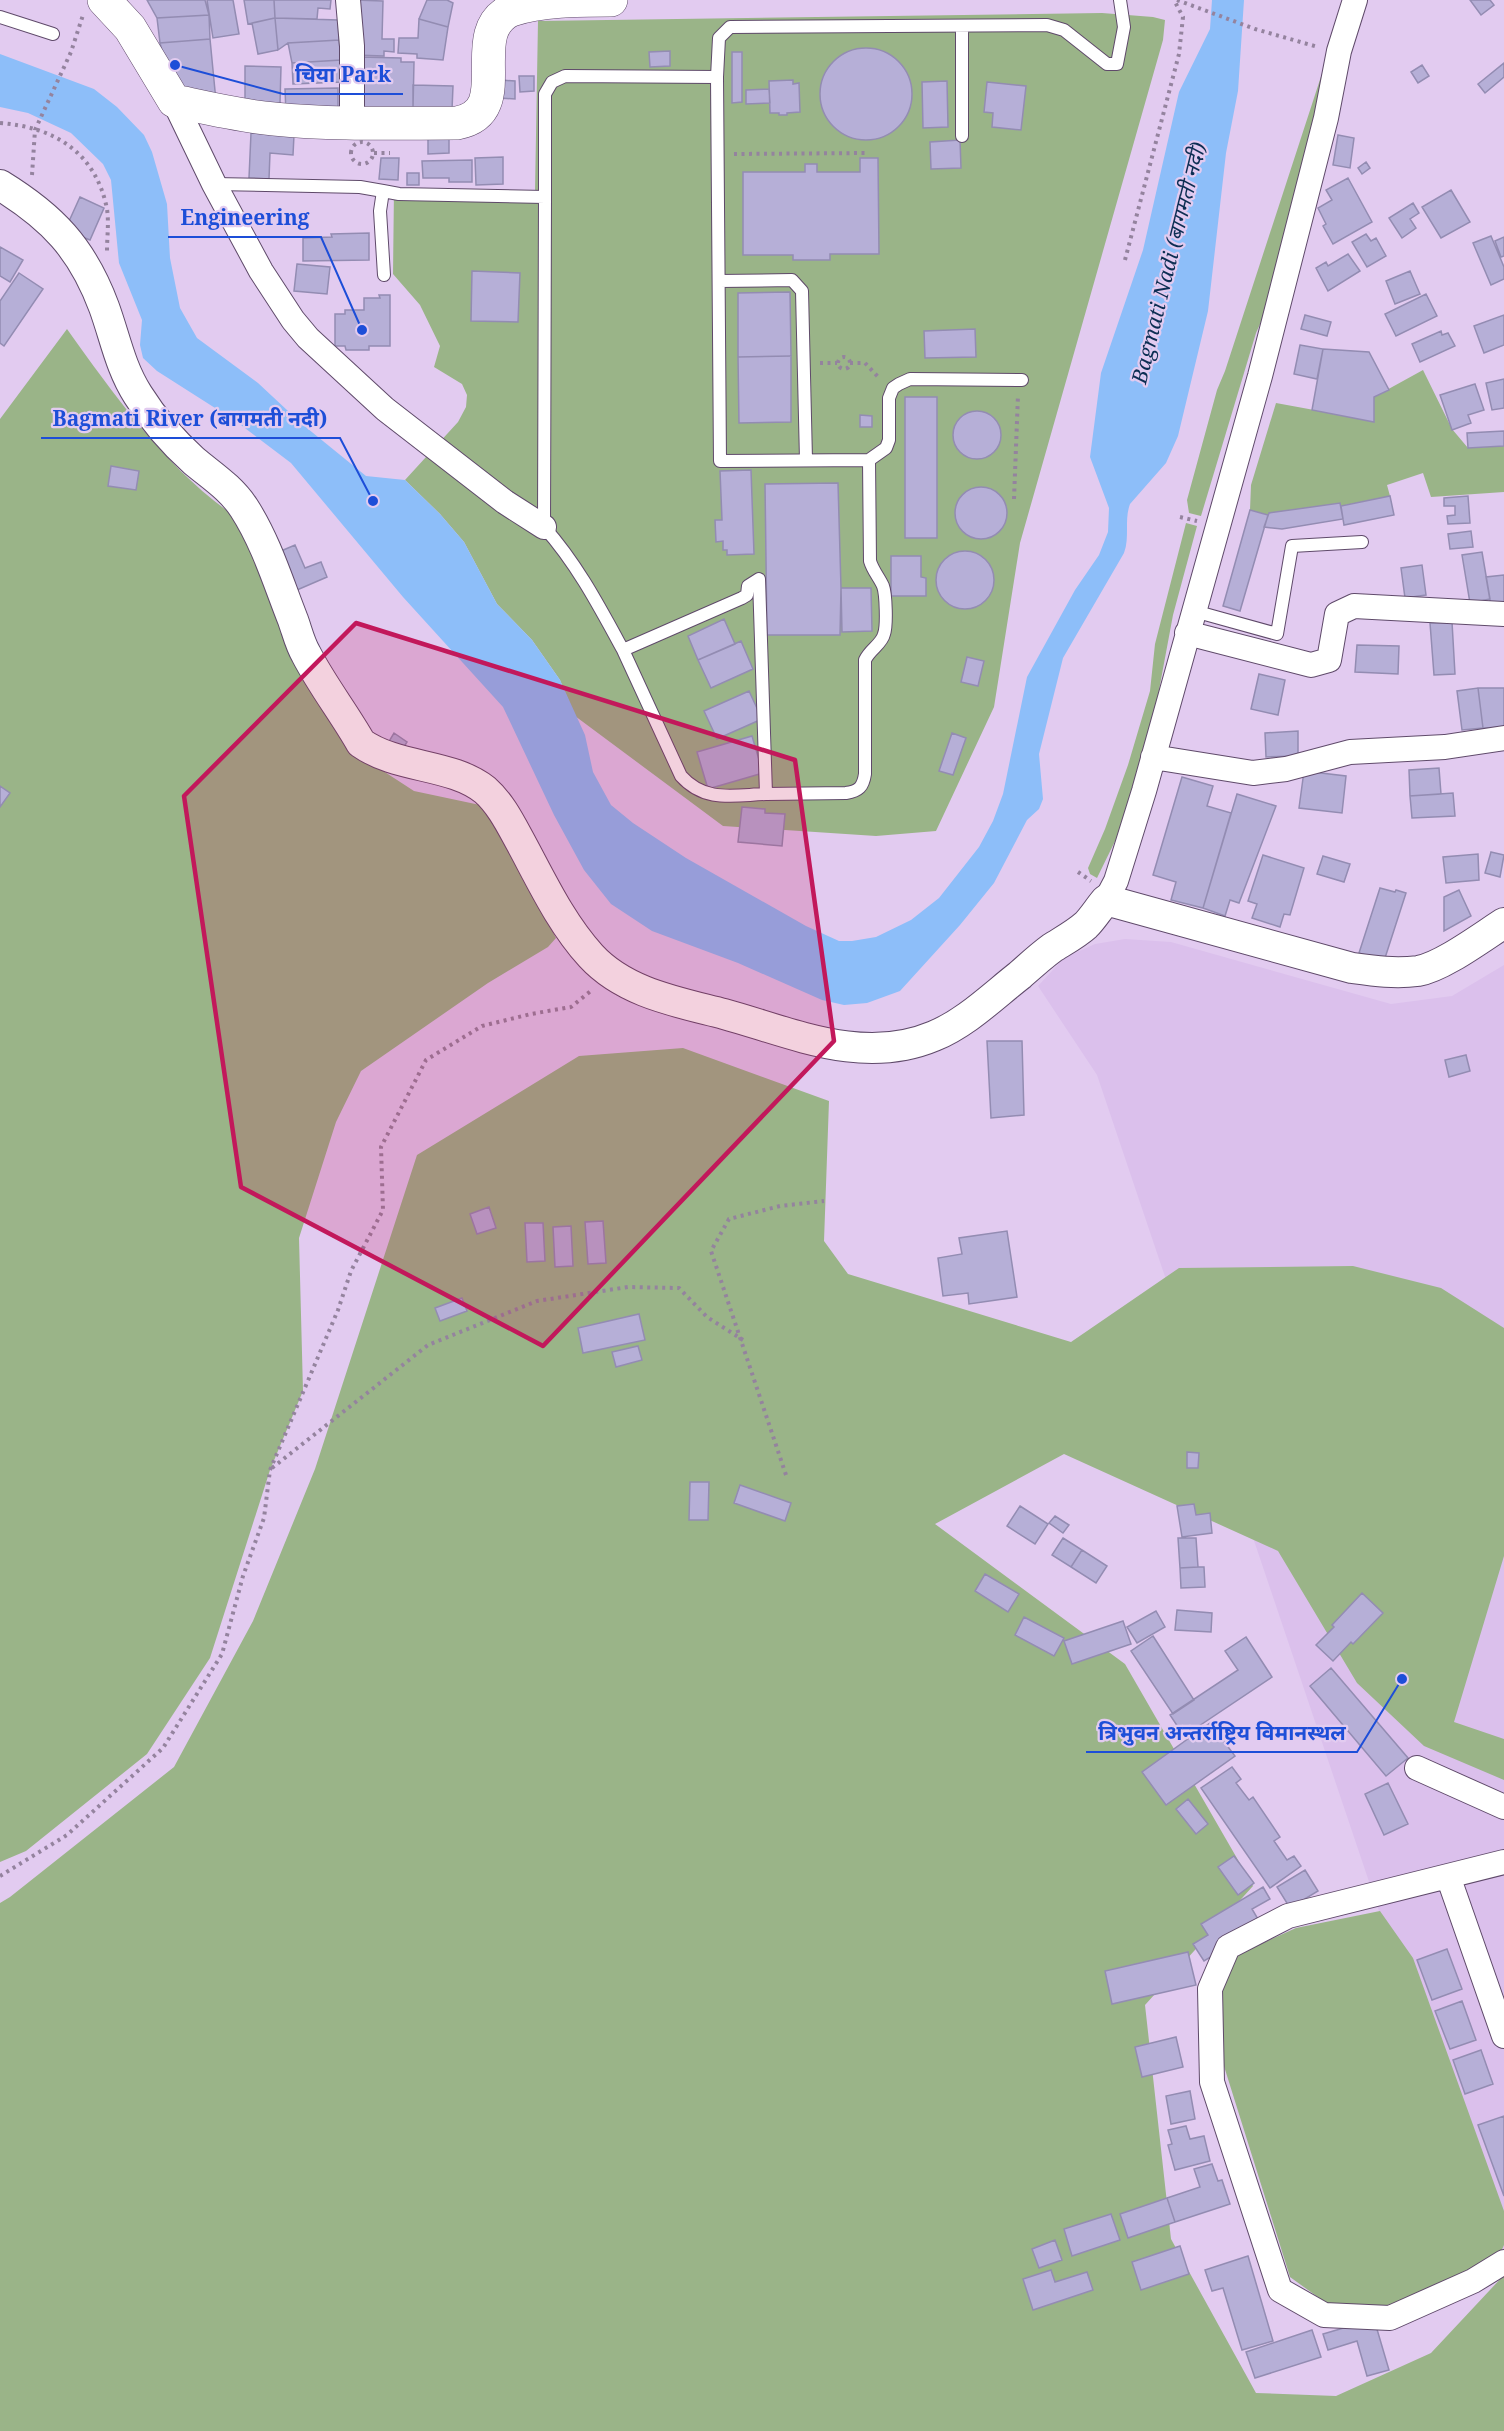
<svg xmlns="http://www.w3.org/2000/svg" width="1504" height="2431" viewBox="0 0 1504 2431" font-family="'Noto Serif','Noto Sans Devanagari',serif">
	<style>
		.built { fill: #dbc0ec }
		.green { fill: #9ab488 }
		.water { fill: #8dbef9 }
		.building { fill: #b6afd7; stroke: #938cb2; stroke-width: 1.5 }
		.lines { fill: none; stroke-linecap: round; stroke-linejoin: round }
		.service-casing { stroke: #5f4a6a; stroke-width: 14 }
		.minor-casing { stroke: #5f4a6a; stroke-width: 26 }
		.tertiary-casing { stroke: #5f4a6a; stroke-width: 32 }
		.secondary-casing { stroke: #5f4a6a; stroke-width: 34 }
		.path { stroke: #94839e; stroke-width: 4; stroke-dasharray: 3 4.5; stroke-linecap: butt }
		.service { stroke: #fff; stroke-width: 12 }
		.minor { stroke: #fff; stroke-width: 24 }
		.tertiary { stroke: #fff; stroke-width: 30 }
		.secondary { stroke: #fff; stroke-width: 33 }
		.marked { fill: #c2185b; fill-opacity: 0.2; stroke: #c2185b; stroke-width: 4.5; stroke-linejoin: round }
		.labels { text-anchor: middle; stroke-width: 4.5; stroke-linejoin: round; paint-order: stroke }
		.water-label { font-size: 21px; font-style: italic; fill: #0c2e53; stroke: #e2cbf0 }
		.leader { fill: none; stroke: #1d4ed8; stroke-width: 2 }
		.callout-dot { fill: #1d4ed8; stroke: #e2cbf0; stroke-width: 2 }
		.callout-label { font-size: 21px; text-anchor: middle; font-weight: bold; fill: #1d4ed8; stroke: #e2cbf0; stroke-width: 4.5; stroke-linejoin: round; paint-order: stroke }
	</style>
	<rect width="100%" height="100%" fill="#e2cbf0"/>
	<!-- built -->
	<path class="built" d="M1125 939 1171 942 1391 1004 1452 996 1504 965V2282L1097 1075 1038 986 1064 958 1095 944Z"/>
	<!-- green -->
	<path class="green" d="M1102 13 1153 17 1165 20 1163 40 1020 543 994 707 936 831 876 836 723 826 575 716 560 680 532 640 497 604 464 542 440 514 405 480 458 422 466 407 467 395 462 384 434 367 440 346 420 305 393 274 394 189 535 192 538 21Z
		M1328 55 1334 58 1265 313 1256 333 1201 516 1189 513 1187 500 1217 390 1225 371Z
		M67 329C115 396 165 467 233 515L354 752 414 791 480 805 505 839 556 938 548 947 488 983 361 1071 336 1122 299 1238 303 1391 270 1470 210 1658 147 1754 26 1851 0 1862V419Z
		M1423 370 1452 429 1468 448 1504 446V492L1431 497 1423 473 1387 485 1390 496 1341 506 1340 503 1268 515 1250 510 1251 485 1276 403 1374 421V397Z
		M1186 523 1197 526 1173 615 1151 733 1119 833 1097 878 1090 874 1088 868 1105 829 1128 765 1150 691 1155 644Z
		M683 1048 829 1101 824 1241 848 1274 1071 1342 1179 1268 1353 1266 1441 1288 1504 1328V1556L1454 1722 1504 1739V1780L1424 1746 1357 1683 1278 1551 1064 1454 935 1524 1125 1664 1253 1886 1145 2005 1171 2239 1256 2393 1336 2396 1431 2353 1504 2275V2431H0V1903L10 1897 174 1767 253 1621 315 1469 417 1155 579 1056Z
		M1380 1911 1413 1958 1504 2211V2245L1499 2256 1433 2291 1378 2308 1326 2303 1290 2277 1223 2063 1220 2010 1222 1979 1239 1954 1296 1928Z"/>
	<!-- water -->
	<path class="water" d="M1212 0H1244L1238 91 1226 153 1208 311 1178 436 1166 463 1130 504C1124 520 1130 537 1124 553L1063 658 1039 754 1043 799 1039 809 1027 820 994 883 960 925 900 991 867 1003 844 1005 822 1000 738 963 652 931 611 904 584 870 554 815 503 707 403 597 291 463 237 422 157 371 143 358 140 345 142 320 119 263 111 180 103 164 71 133 28 113 0 107V54L94 89 117 107 144 135 152 152 167 204 170 258 180 308 197 338 258 383 302 424 366 476 405 480 440 514 464 542 497 604 532 640 560 680 585 735 593 772 611 805 633 823 686 858 806 926 839 941H852L876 937 911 920 939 898 979 847 993 821 1003 794 1027 677 1075 590 1099 555 1108 532 1109 508 1090 457 1101 373 1143 250 1179 92 1210 29Z"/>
	<!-- building -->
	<path class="building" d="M147 0H205L209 15 157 18Z
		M207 0H233L239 34 213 38Z
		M244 0H274L275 18 248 24Z
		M274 0H331L330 9 318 8 317 19 275 18Z
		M355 0 383 1 382 39H394V52L384 51V56L354 55Z
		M427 0H447L453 3 448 27 419 19Z
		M1470 0H1490L1494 5 1481 15Z
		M209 15 210 39 160 43 157 18Z
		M275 18 338 20 339 40 288 43 278 50Z
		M275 18 278 50 258 54 252 23Z
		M419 19 448 27 443 60 417 58V54L398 53 399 38H418Z
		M210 39 216 101 171 84 160 43Z
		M339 40 341 60 292 63 288 43Z
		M820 94a46 46 0 1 1 92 0a46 46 0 1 1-92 0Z
		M670 51V66L650 67 649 52Z
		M732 52H742V102L732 103Z
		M359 57 401 58V62H414L413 109H358Z
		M341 60 343 82 293 84 292 63Z
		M1504 63V77L1485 93 1478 84Z
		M1422 65 1429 76 1418 83 1411 72Z
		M245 66 281 67 280 103H245Z
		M519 76H534V91L520 92Z
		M501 80 515 81V99L500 98Z
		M793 80V84L799 83 800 112 787 113V115H779V113H770L769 81Z
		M947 81 948 127 923 128 922 82Z
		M987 82 1026 86 1021 130 992 127 993 113 984 112Z
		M413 85 453 86 452 110 413 109Z
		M338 88V112L286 113 285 89Z
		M769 89 770 103 746 104V90Z
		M251 133 294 135 293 155 270 153 269 179 249 178Z
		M428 135H449V153L428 154Z
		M1338 135 1354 138 1350 168 1333 165Z
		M960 140 961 168 931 169 930 142Z
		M503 157V184L476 185 475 158Z
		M381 158H399L398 180 379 179Z
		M860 158H878L879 254H830V260H793V255H743V172H805V164H817V172H860Z
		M472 160V182H449V178H423L422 161Z
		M1366 162 1370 168 1362 174 1358 168Z
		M407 173H419V185H407Z
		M1348 178 1372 222 1333 244 1323 226 1326 224 1318 208 1332 200 1326 190Z
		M1451 190 1470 222 1441 238 1422 207Z
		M80 197 104 208 90 240 65 230Z
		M1413 203 1419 213 1410 219 1416 228 1402 238 1389 218Z
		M369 233V260L303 261V238L332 237 331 234Z
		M1366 234 1371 241 1376 238 1386 256 1367 267 1352 242Z
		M1491 236 1504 267V279L1491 285 1473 243Z
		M1504 237V256L1501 257 1495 241Z
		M0 247 23 260 10 282 0 276Z
		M1348 254 1360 271 1328 291 1316 268 1326 262 1328 266Z
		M297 264 330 267 327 294 294 291Z
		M472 271 520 273 518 322 471 321Z
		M1410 271 1420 294 1395 304 1386 281Z
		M19 273 43 289 4 346 0 343V301Z
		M790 292 791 356 738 357V293Z
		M1426 294 1437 316 1396 336 1385 314Z
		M379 295H390V346H369V350H346L345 346H335V314H345V310H364V298H380Z
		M1305 315 1331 322 1327 336 1301 329Z
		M1504 315V345L1484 353 1474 326Z
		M975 329 976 357 925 358 924 331Z
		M1441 331 1442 335 1448 333 1455 346 1420 362 1412 344Z
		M1300 345 1323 349 1317 379 1294 374Z
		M1323 349 1369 352 1389 390 1374 397V422L1312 410Z
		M791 356V422L739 423 738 357Z
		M1504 379V408L1492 410 1486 383Z
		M1475 384 1484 410 1468 415 1471 423 1452 430 1440 395Z
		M905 397H937V538H905Z
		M953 435a24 24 0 1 1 48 0a24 24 0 1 1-48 0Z
		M860 415 872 416V427H860Z
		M1504 431V446L1468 448 1467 433Z
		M111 466 139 471 136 490 108 486Z
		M751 470 754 554 727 555V550H723V541L716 542 715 520H722L720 471Z
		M838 483 841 588 840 635H767L765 484Z
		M955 513a26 26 0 1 1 52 0a26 26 0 1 1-52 0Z
		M1390 496 1394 515 1344 525 1341 506Z
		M1468 496 1470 523 1448 524 1447 516 1455 515V506H1444V498Z
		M1340 503 1343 519 1282 529 1264 527 1269 513Z
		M1250 510 1268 515 1240 611 1223 606Z
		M1471 531 1473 547 1450 549 1448 534Z
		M295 545 305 568 321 562 327 577 297 590 281 551Z
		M936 580a29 29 0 1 1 58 0a29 29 0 1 1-58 0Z
		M1482 552 1490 599 1470 603 1462 555Z
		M891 556H921V577L926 578V596H891Z
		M1422 565 1426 595 1405 598 1401 568Z
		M1504 575V604L1491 606 1486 577Z
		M841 588H871L872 631 842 632Z
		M724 619 735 644 698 660 688 636Z
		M1452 622 1455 674 1434 675 1430 623Z
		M741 641 753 669 711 688 698 660Z
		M1357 645 1399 646 1398 674 1355 672Z
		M967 657 984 661 978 686 961 682Z
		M1259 674 1285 680 1278 715 1251 709Z
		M1478 688 1483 728 1462 730 1457 691Z
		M1478 688H1504V727L1483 728Z
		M749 691 762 719 717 739 704 711Z
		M1298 731V756L1266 757 1265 733Z
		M394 733 407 742 401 752 388 743Z
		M952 733 966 738 953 775 939 771Z
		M752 736 763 773 708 789 697 752Z
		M1439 768 1441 794 1410 796 1409 770Z
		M1304 771 1346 776 1342 813 1299 808Z
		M1182 777 1213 786 1207 806 1231 813 1203 908 1171 900 1176 882 1153 875Z
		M0 786 10 793 0 807Z
		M1453 793 1455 816 1412 818 1410 796Z
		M1237 794 1276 806 1239 903 1230 900 1225 916 1203 908Z
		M742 807 765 809V813L785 814 782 846 738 842Z
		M1491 852 1504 855 1500 877 1485 873Z
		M1478 854 1479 880 1446 883 1443 857Z
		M1263 855 1304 868 1290 915 1284 914 1280 927 1252 918 1257 904 1248 901Z
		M1323 856 1350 864 1344 882 1317 874Z
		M1380 888 1395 892 1396 890 1406 893 1384 961 1359 953Z
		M1459 890 1471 916 1444 931V897Z
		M987 1041H1022L1024 1115 991 1118Z
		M1466 1055 1470 1071 1449 1077 1445 1060Z
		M489 1207 496 1228 477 1234 470 1214Z
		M603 1221 606 1263 588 1264 585 1222Z
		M525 1223H543L545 1261 527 1262Z
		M571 1226 573 1266 555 1267 553 1227Z
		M1007 1231 1017 1297 969 1304 968 1293 943 1296 938 1258 962 1254 959 1238Z
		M462 1298 467 1311 440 1321 435 1308Z
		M639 1314 645 1340 583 1353 578 1328Z
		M638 1346 642 1360 616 1367 612 1352Z
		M1187 1452 1199 1453 1198 1468H1187Z
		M690 1482H709L708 1520H689Z
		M740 1485 791 1503 785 1521 734 1503Z
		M1194 1504 1196 1515 1210 1513 1212 1533 1182 1537 1177 1506Z
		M1020 1506 1048 1524 1035 1544 1007 1526Z
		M1055 1516 1069 1525 1063 1533 1049 1523Z
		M1063 1538 1082 1550 1071 1567 1052 1555Z
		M1178 1538H1196L1198 1567 1180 1568Z
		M1082 1550 1107 1566 1096 1583 1071 1567Z
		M1198 1567H1204L1205 1587 1181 1588 1180 1568Z
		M985 1574 1019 1594 1008 1612 975 1591Z
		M1362 1593 1383 1613 1353 1644 1351 1642 1333 1661 1316 1645 1334 1627 1332 1625Z
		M1177 1610 1212 1613 1211 1632 1175 1630Z
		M1156 1611 1165 1627 1137 1643 1127 1627Z
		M1024 1617 1064 1638 1054 1656 1015 1635Z
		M1123 1621 1131 1644 1072 1664 1064 1641Z
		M1153 1636 1194 1700 1173 1714 1131 1651Z
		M1246 1637 1272 1677 1184 1736 1170 1715 1238 1670 1225 1651Z
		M1331 1668 1408 1758 1386 1776 1310 1686Z
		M1210 1723 1235 1756 1166 1805 1142 1772Z
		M1232 1767 1241 1779 1236 1783 1249 1800 1253 1797 1280 1837 1274 1841 1287 1860 1294 1856 1301 1866 1270 1888 1201 1788Z
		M1388 1783 1408 1824 1384 1835 1365 1794Z
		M1188 1799 1208 1824 1196 1834 1176 1809Z
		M1234 1856 1254 1883 1238 1895 1218 1867Z
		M1305 1870 1318 1891 1290 1908 1277 1887Z
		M1263 1887 1270 1899 1252 1909 1262 1926 1204 1961 1193 1944 1208 1935 1201 1924Z
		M1447 1949 1462 1989 1432 2000 1417 1960Z
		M1188 1952 1196 1985 1112 2004 1105 1971Z
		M1462 2001 1476 2040 1450 2049 1435 2011Z
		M1176 2037 1183 2067 1142 2077 1135 2047Z
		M1481 2050 1493 2084 1465 2094 1453 2060Z
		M1190 2091 1195 2119 1171 2124 1166 2096Z
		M1504 2116V2196L1478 2125Z
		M1186 2126 1190 2139 1204 2136 1210 2161 1175 2170 1168 2145 1172 2144 1168 2130Z
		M1212 2164 1218 2181 1222 2180 1230 2204 1175 2222 1167 2198 1200 2187 1194 2169Z
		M1167 2198 1175 2222 1128 2238 1120 2214Z
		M1111 2214 1120 2240 1072 2256 1064 2229Z
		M1055 2240 1062 2260 1039 2268 1032 2249Z
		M1180 2246 1189 2274 1141 2290 1132 2262Z
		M1248 2256 1273 2341 1242 2350 1223 2288 1212 2291 1205 2270Z
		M1051 2270 1055 2282 1087 2272 1093 2290 1033 2310 1023 2279Z
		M1374 2319 1389 2370 1367 2376 1357 2341 1328 2350 1323 2334Z
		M1312 2330 1321 2357 1255 2378 1246 2352Z"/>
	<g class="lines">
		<defs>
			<path id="service" d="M0 17 53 34
				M717 77 720 461 869 460
				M962 136V26
				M214 184 360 187 383 191
				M545 197V94L552 82 565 76 717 77 719 38 730 27 1047 25 1064 30 1107 64H1117L1124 27 1120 0
				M384 275 380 211 383 191 399 194 545 197 544 527C577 564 599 606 623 650L742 598 747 595 748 586 759 579 766 794 846 793C859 791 863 787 865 774V660C870 649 882 644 884 634 887 626 886 594 883 586 879 577 873 571 870 561L869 460 886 448 889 440V398L893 388 899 384 910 379 1022 380
				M719 281 792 280 802 291 806 460
				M1194 611 1277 634 1292 546 1362 542
				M623 650 681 776C705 803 734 795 766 794"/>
			<path id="minor" d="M348 0 352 46V123
				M174 101 214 184 261 271 293 320 308 338 385 409 505 502 544 527
				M1187 633 1311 665 1329 660 1337 614 1354 606 1504 614
				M1153 757 1253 773 1286 769 1350 752 1445 747 1504 738
				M1106 900 1116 881 1144 791 1260 376 1326 118 1339 51 1355 0
				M1417 1768 1504 1807
				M1504 1862 1288 1916 1228 1947 1210 1989 1212 2082 1280 2290 1324 2315 1390 2318 1473 2281 1504 2262
				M1448 1876 1504 2036"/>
			<path id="tertiary" d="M0 185C52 217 82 248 104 307 115 337 120 367 138 395 153 419 173 442 194 461 212 476 231 488 244 508 266 542 278 582 293 620 297 631 300 644 306 654 322 685 344 713 361 743 398 769 451 763 485 790 501 804 511 825 521 843 542 882 561 923 591 956 625 993 678 1002 724 1014 793 1033 863 1066 934 1036 966 1023 993 996 1020 975 1030 966 1041 956 1052 948 1063 941 1076 934 1086 925 1093 918 1099 908 1106 900L1352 968C1374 971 1395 974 1418 971 1442 967 1482 937 1504 923"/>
			<path id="secondary" d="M104 0 130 28 174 101C207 108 240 116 274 119 334 125 396 123 457 123 518 112 462 33 511 10 541 0 579 0 611 0"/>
		</defs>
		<!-- service casing -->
		<use href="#service" class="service-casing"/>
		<!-- minor casing -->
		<use href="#minor" class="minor-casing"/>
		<!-- tertiary casing -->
		<use href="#tertiary" class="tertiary-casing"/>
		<!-- secondary casing -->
		<use href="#secondary" class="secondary-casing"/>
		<!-- path -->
		<path class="path" d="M1177 0 1255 29 1318 47
			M0 123C55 127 96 153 107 209 109 223 107 237 107 251
			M351 153a11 11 0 1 1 22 0a11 11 0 1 1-22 0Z
			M374 153H390
			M734 154 868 153
			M32 175 35 130 71 52 83 15
			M1125 260 1179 54 1183 17 1174 0
			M838 363a6 6 0 1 1 12 0a6 6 0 1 1-12 0Z
			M820 363H837
			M850 363H865L880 379
			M1014 499 1018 395
			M1180 517 1197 521
			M1078 872 1091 881
			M272 1468 428 1345 537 1301 628 1287 679 1288 707 1317 743 1340
			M786 1475 711 1251 729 1219 780 1206 824 1201
			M0 1876 67 1835 163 1748 222 1654 243 1576 264 1518 270 1470 338 1310 351 1271 383 1210 381 1147 426 1060 482 1026 531 1014 571 1007 592 990"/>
		<!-- service -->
		<use href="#service" class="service"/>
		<!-- minor -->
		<use href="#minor" class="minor"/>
		<!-- tertiary -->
		<use href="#tertiary" class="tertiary"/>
		<!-- secondary -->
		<use href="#secondary" class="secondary"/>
	</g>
	<!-- marked area -->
	<path class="marked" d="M356 623 795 760 834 1041 543 1346 241 1187 184 796Z"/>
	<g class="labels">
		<!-- water labels -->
		<g class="water-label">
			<text transform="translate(1169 263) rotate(-76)" y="7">Bagmati Nadi (बागमती नदी)</text>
		</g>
	</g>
	<!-- callouts -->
	<path class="leader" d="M175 65L283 94H403M362 330L321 237H168M373 501L340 438H41M1402 1679L1357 1752H1086"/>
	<g class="callout-dot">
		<circle cx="175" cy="65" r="6"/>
		<circle cx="362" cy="330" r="6"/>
		<circle cx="373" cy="501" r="6"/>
		<circle cx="1402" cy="1679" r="6"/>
	</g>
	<g class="callout-label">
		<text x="343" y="82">चिया Park</text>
		<text x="245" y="225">Engineering</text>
		<text x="190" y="426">Bagmati River (बागमती नदी)</text>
		<text x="1222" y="1740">त्रिभुवन अन्तर्राष्ट्रिय विमानस्थल</text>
	</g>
</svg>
